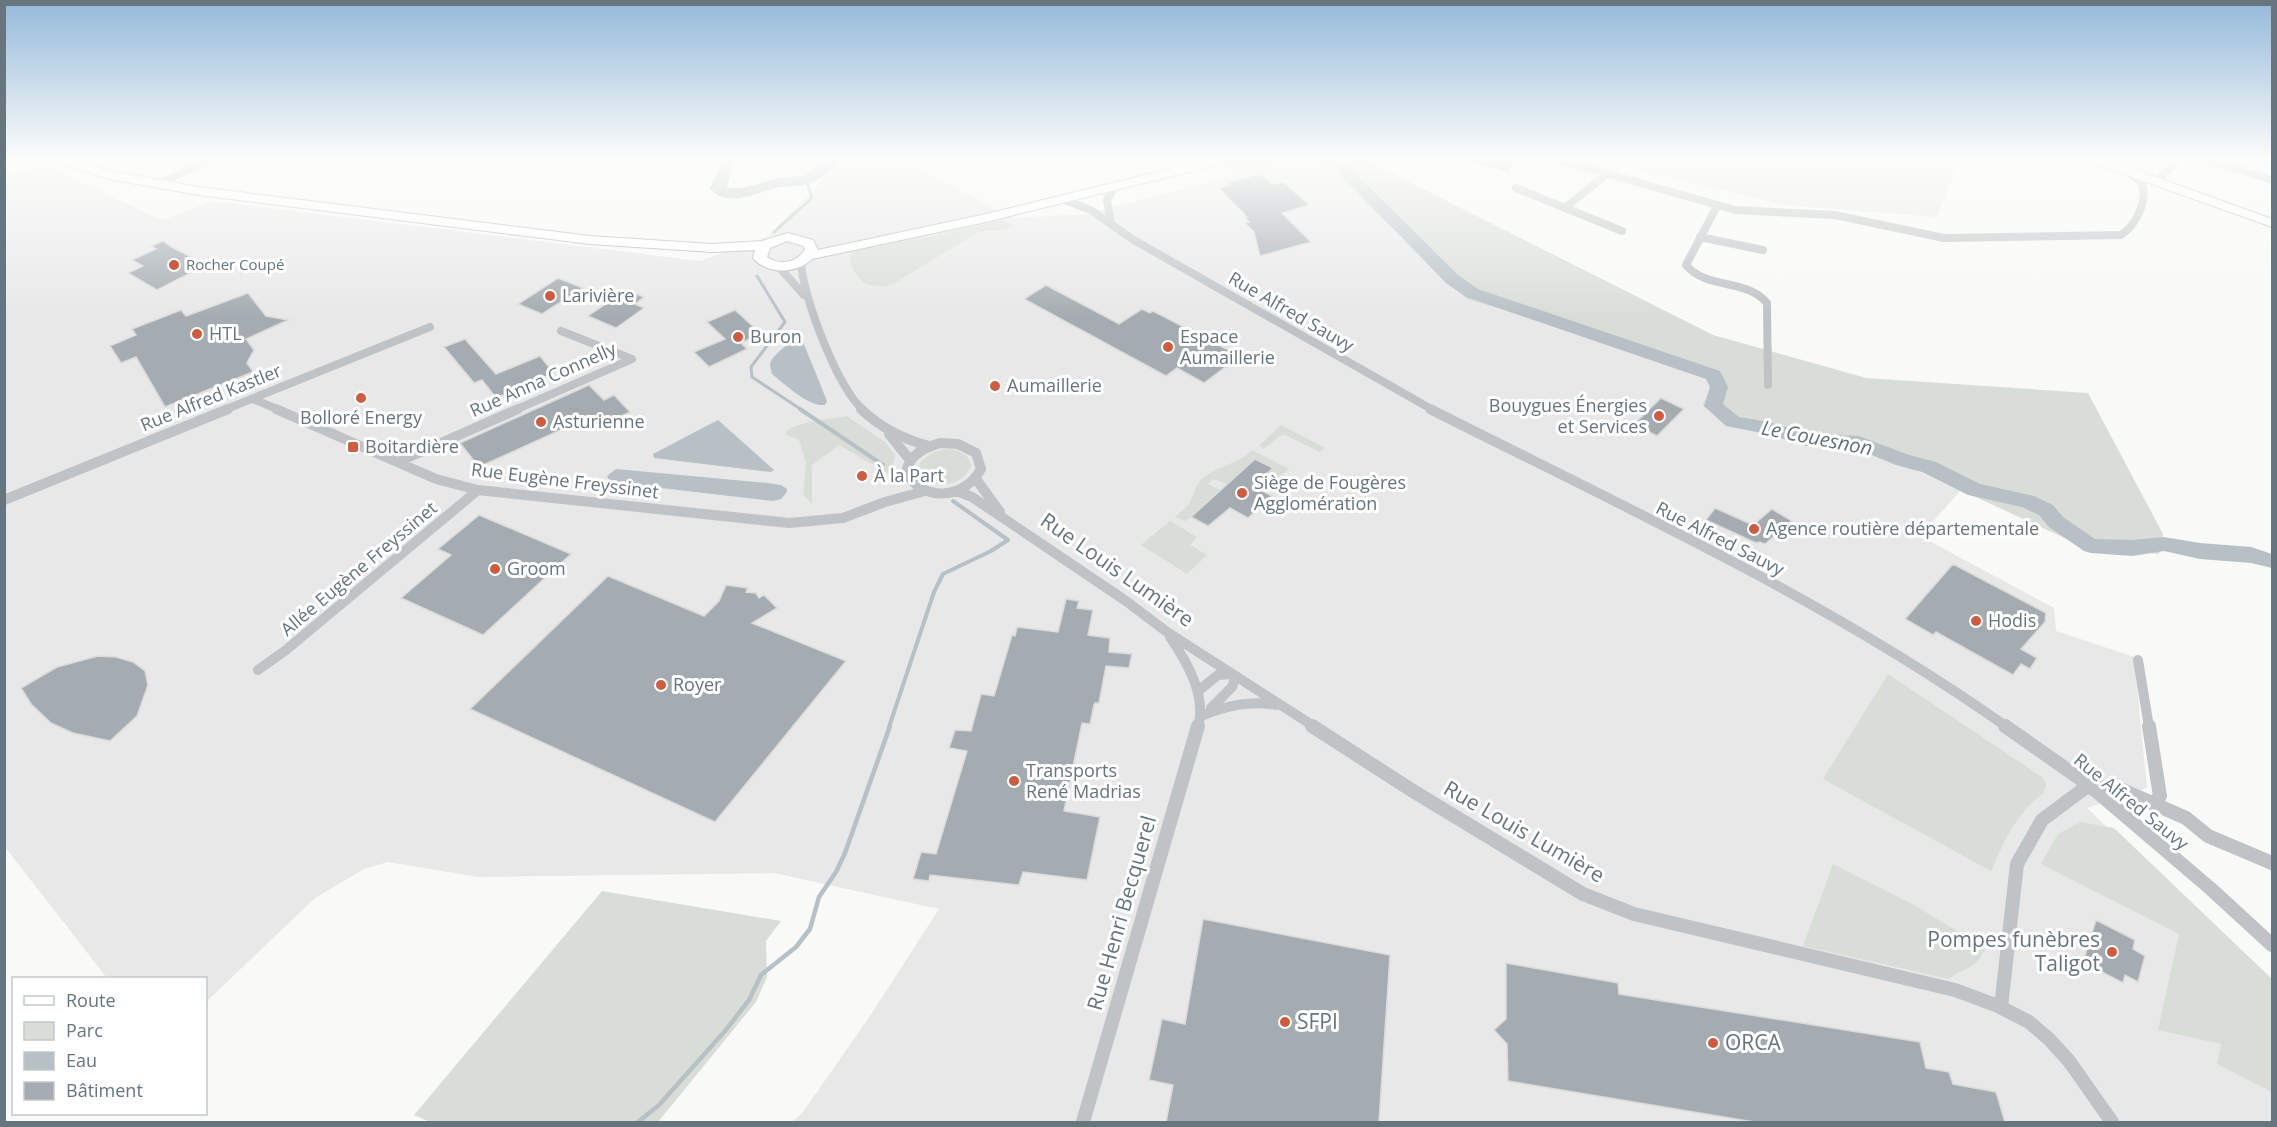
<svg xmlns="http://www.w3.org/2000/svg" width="2277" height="1127" viewBox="0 0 2277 1127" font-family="'Open Sans',sans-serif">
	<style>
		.built { fill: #e7e8e7 }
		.green { fill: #d9ddd7 }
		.water { fill: #b7c1c5 }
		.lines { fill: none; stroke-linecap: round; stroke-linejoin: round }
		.stream-far2 { stroke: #b7c1c5; stroke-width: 3 }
		.stream-far1 { stroke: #b7c1c5; stroke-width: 4 }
		.stream { stroke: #b7c1c5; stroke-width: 4.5 }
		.river { fill: #b7c1c5; fill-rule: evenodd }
		.building { fill: #a4acb1; stroke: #dbdbd9; stroke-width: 1.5 }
		.primary-casing { stroke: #b3b7ba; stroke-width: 2 }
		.minor-far2 { stroke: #bfc3c6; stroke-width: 8 }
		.minor-far1 { stroke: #bfc3c6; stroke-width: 10 }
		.minor { stroke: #bfc3c6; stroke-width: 14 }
		.primary { fill: #fff; fill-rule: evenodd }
		.poi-dot { fill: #cf5c41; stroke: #fff; stroke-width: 2 }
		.labels { text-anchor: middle; stroke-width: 6; stroke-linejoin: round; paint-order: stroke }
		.far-poi-label { font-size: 15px; fill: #67757e; stroke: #fff; text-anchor: start }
		.poi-label { font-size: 18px; fill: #67757e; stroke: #fff; text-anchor: start }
		.street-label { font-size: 18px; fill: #67757e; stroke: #fff }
		.water-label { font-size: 20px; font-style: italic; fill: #627378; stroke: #fff }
		.near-street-label { font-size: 21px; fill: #67757e; stroke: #fff }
		.near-poi-label { font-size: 21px; fill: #67757e; stroke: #fff; text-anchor: start }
	</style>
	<rect width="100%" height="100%" fill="#f9f9f7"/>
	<!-- built -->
	<path class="built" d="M844 159H903L1012 218 1086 214 1297 159H1319L1468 300 1664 353 1677 365 1707 373 1719 380 1734 427 1769 428 1802 446 1872 449 1960 491 1920 536 2054 608 2056 631 2134 657 2147 788 2087 808 2272 986V1122H792L803 1112 870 1016 939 909 774 873 478 877 388 862 364 869 315 898 206 1002V978H107L5 847V175L48 166 162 220 213 201 700 261 768 236Z
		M1591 159H1959L1937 217 1785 205Z"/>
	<!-- green -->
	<path class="green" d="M1217 159H1297L1235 174Z
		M1319 159H1364L1713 335 1866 378 2088 393 2163 534 2159 554 2084 547 1872 449 1802 446 1769 428 1734 427 1702 405 1719 380 1707 373 1677 365 1663 353 1468 300Z
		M1003 220 1014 226C1005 232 988 229 977 233L898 281 885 287 865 284C855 273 844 262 855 248L928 237Z
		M847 416 885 442 895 455 893 465 896 478 839 445 812 465V504L803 494 806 463 799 440 785 434C792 421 832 419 847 416Z
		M1281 425 1325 448 1320 452 1283 434 1263 449 1259 446Z
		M946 449C957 450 969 453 971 465 965 487 930 492 919 472L920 463 933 452Z
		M1252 450 1289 469 1275 480 1265 475 1272 468 1255 459 1227 484 1213 479 1208 484 1220 490 1186 521 1175 517C1180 512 1188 507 1191 500 1195 491 1195 486 1202 479 1217 466 1238 464 1252 450Z
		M1170 521 1197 537 1190 545 1207 555 1187 574 1141 545Z
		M1888 674 2042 777 2046 784 2044 793C2017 811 2004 842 1991 871L1823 779Z
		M2080 822 2114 828 2272 979V1092L2217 1064 2221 1044 2158 1030 2179 934 2041 864 2058 834Z
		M1833 864 1914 905 1985 948C1974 973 1965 965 1949 979L1803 946Z
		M602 891 781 921 766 941 767 977 756 1002 658 1122H430L414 1115Z"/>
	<!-- water -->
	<path class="water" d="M801 337 827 401 825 405C808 407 785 384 772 374 772 373 770 366 770 364 772 355 793 339 801 337Z
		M718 420 774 470 771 472 654 458 653 454Z
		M616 469 767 483 781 485 787 489V492L781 499 773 501 610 482 607 476Z"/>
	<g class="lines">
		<!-- stream-far2 -->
		<path class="stream-far2" d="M774 232 812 198 806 180
			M757 276 785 322 751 367 752 377 802 410"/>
		<!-- stream-far1 -->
		<path class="stream-far1" d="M800 409 883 465
			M889 727 934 592 943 574 991 551 1008 540 953 501"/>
		<!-- stream -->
		<path class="stream" d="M638 1122 659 1105 725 1031 749 1000 761 975 796 947 810 929 819 897 836 872 845 853 890 726"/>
		<!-- river -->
		<path class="river" d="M720 159H734L727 188H742L778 178 802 176 826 159H842C836 168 823 177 813 182 804 187 791 186 780 187 759 191 727 210 710 188L719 169Z
			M1332 159H1346L1358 176 1458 275 1478 289 1720 371 1728 387 1723 404 1739 417 1769 422 1808 434 1859 436 1909 455 1936 462 1980 484 2034 496 2053 505 2063 517 2095 539 2132 540 2164 537 2200 543 2251 547 2272 554V568L2251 563 2200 559 2164 551 2132 556 2091 553 2084 551 2049 527 2039 515 2022 507 1968 495 1922 472 1896 465 1850 446H1807L1767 434 1726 426 1704 406 1710 387 1706 379 1466 297 1446 283 1348 182Z"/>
	</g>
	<!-- building -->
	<path class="building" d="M1472 159H1503L1515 162 1508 172 1472 162Z
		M1260 174 1273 184 1284 182 1309 205 1282 213 1311 242 1260 256 1254 232 1245 223 1249 222 1244 217H1247L1219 188 1230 185 1227 182Z
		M163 241 172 247 206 265 157 290 128 273 143 266 132 260 156 249 151 246Z
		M558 278 583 288 542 314 518 304Z
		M1046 285 1119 324 1142 309 1150 313 1153 311 1240 356 1204 383 1177 368 1166 376 1024 299Z
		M626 290 644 297 635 304 644 308 616 328 588 316Z
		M248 293 266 316 288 320 246 339 254 350 247 363 253 372 165 407 136 357 121 363 110 346 136 335 132 329 181 310 186 316Z
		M735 310 757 330 754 332 758 335 741 343 747 349 709 367 694 352 725 339 707 322Z
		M465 339 496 374 540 356 554 373 496 398 482 380 474 383 444 347Z
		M589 385 604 400 614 395 630 412 598 427 589 417 479 467 460 443Z
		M1661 398 1684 409 1657 436 1634 424Z
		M1255 459 1273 468 1253 486 1272 496 1248 518 1230 508 1208 526 1191 517Z
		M1715 508 1753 525 1772 509 1792 521 1765 544 1760 542 1756 543 1706 520Z
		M479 515 571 554 483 635 401 598 451 555 438 549Z
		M1953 564 2046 613 2045 622 2021 649 2037 658 2030 669 2021 664 2013 675 1936 632 1933 635 1905 619Z
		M608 576 704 616 719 601 726 585 748 588 746 592 756 593 759 598 764 595 777 608 752 623 846 661 715 822 470 709Z
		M1066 599 1079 601 1077 608 1093 610 1088 635 1110 638 1109 652 1132 654 1129 668 1106 666 1099 703H1095L1094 705 1090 724 1082 723 1064 811 1100 817 1087 880 1023 872 1019 885 930 875 929 881 913 879 921 852 936 854 967 751 949 748 955 730 971 731 981 694 994 696 1012 635 1015 636 1017 627 1058 632Z
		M98 656 116 657 133 662 145 671 148 685 137 716 110 741 73 733 51 723 31 704 21 688 57 667Z
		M1203 919 1390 955 1379 1122H1166L1173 1085 1149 1080 1162 1019 1185 1024Z
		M2096 920 2135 940 2133 949 2145 956 2138 982 2125 975 2123 983 2083 962Z
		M1506 963 1618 983 1619 994 1920 1042 1926 1068 1949 1072 1953 1084 1996 1092 2005 1122H1754L1508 1081 1507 1044 1494 1030 1506 1019Z"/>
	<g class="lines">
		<defs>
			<path id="primary" d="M52 159H71L116 172 199 187 590 236 712 244 762 241 788 233 813 240 818 250 986 214 1210 159H1231L1229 162 986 222 812 259C797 274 767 275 753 258L755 250 712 252 590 244 199 195 114 180 54 162ZM787 241 803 246 805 249C797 263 780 266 767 257L770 248Z
				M2088 159H2106L2272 219V227L2090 162Z"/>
		</defs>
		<!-- primary casing -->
		<use href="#primary" class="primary-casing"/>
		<!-- minor-far2 -->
		<path class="minor-far2" d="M1556 159 1735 210 1835 215 1944 238 2121 235C2136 225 2148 201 2142 183L2128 172
			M2206 159 2272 180
			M2157 181 2179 159
			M159 184 210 159
			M1516 188 1622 231
			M1062 199 1091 210 1132 239 1433 410
			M1717 206 1686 265C1707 290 1746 278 1767 303L1768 385
			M1566 207 1608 173
			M1111 224 1107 200 1115 186
			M1700 237 1763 250
			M801 262C803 298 837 386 863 410
			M778 266 804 295
			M253 399 279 410
			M224 410 430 327
			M515 410 632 359 561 331"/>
		<!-- minor-far1 -->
		<path class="minor-far1" d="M276 409 436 479 478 490 789 523 843 518 885 502 925 491
			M861 409C881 428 903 439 929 446
			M1430 409C1626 508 1828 600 2007 727
			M889 434 910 460
			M940 443 958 444 976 453 981 469C965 499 923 503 906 472 910 454 924 448 940 443Z
			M398 462 518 409
			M976 479 1000 512
			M957 491 972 497 1126 601 1167 632 1315 727
			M4 500 228 409
			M1170 637C1187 662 1207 696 1198 727
			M2138 660 2149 727
			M258 670 286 650 478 490
			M1198 691 1218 675 1232 674
			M1211 708 1232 687 1236 676
			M1201 716C1226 706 1249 700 1276 705"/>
		<!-- minor -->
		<path class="minor" d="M1312 726 1413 791 1583 894 1634 914 1955 990 1998 1006 2029 1022 2049 1039 2069 1061 2112 1122
			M2005 726 2089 785 2211 889 2272 945
			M2149 726 2160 796 2153 804
			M2093 789 2099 787 2120 789 2186 818 2208 836 2272 863
			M2001 1007 2017 864 2042 820 2089 785
			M1083 1122 1198 726"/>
		<!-- primary -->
		<use href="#primary" class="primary"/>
	</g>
	<!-- sky -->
	<linearGradient id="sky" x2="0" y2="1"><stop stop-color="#94b9da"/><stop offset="0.5" stop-color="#fcfcfb"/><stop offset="1" stop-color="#fcfcfb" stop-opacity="0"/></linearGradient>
	<rect width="2277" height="317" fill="url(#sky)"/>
	<!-- markers -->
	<g class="poi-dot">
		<circle cx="174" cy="265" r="6"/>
		<circle cx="550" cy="296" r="6"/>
		<circle cx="197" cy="334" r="6"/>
		<circle cx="738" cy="337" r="6"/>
		<circle cx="1168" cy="347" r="6"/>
		<circle cx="995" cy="386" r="6"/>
		<circle cx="361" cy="398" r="6"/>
		<circle cx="1659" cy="416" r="6"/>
		<circle cx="541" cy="422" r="6"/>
		<rect x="347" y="441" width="12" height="12" rx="3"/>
		<circle cx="862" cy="476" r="6"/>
		<circle cx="1242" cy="493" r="6"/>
		<circle cx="1754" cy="529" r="6"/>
		<circle cx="495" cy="569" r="6"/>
		<circle cx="1976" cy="621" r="6"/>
		<circle cx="661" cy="685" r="6"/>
		<circle cx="1014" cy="781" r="6"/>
		<circle cx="2112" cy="952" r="6"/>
		<circle cx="1285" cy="1022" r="6"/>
		<circle cx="1713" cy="1043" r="6"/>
	</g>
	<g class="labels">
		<!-- far-poi labels -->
		<g class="far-poi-label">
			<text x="186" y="270">Rocher Coupé</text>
		</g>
		<!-- poi labels -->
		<g class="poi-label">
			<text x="562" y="302">Larivière</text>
			<text x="209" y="340">HTL</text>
			<text x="750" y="343">Buron</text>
			<text x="1180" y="343">Espace<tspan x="1180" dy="21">Aumaillerie</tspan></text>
			<text x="1007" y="392">Aumaillerie</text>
			<text x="1647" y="412" text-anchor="end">Bouygues Énergies<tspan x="1647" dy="21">et Services</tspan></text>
			<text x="361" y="424" text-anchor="middle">Bolloré Energy</text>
			<text x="553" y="428">Asturienne</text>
			<text x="365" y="453">Boitardière</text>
			<text x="874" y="482">À la Part</text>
			<text x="1254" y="489">Siège de Fougères<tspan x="1254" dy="21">Agglomération</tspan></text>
			<text x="1766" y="535">Agence routière départementale</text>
			<text x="507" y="575">Groom</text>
			<text x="1988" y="627">Hodis</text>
			<text x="673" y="691">Royer</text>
			<text x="1026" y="777">Transports<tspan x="1026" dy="21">René Madrias</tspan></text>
		</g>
		<!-- street labels -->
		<g class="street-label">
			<text transform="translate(1291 312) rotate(30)" y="6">Rue Alfred Sauvy</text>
			<text transform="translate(543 380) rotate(-24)" y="6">Rue Anna Connelly</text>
			<text transform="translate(211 398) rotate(-22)" y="6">Rue Alfred Kastler</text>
			<text transform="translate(565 481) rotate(7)" y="6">Rue Eugène Freyssinet</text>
			<text transform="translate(1720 539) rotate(27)" y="6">Rue Alfred Sauvy</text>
			<text transform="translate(359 569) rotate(-40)" y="6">Allée Eugène Freyssinet</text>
			<text transform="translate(2131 802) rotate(39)" y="6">Rue Alfred Sauvy</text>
		</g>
		<!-- water labels -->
		<g class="water-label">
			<text transform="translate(1817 438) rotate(11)" y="7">Le Couesnon</text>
		</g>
		<!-- near-street labels -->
		<g class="near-street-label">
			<text transform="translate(1117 570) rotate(35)" y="7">Rue Louis Lumière</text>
			<text transform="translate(1524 832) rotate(30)" y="7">Rue Louis Lumière</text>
			<text transform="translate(1122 913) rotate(-74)" y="7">Rue Henri Becquerel</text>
		</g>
		<!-- near-poi labels -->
		<g class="near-poi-label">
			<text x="2100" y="947" text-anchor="end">Pompes funèbres<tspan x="2100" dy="24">Taligot</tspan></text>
			<text x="1297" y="1029">SFPI</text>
			<text x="1725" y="1050">ORCA</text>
		</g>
	</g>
	<!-- border -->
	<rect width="2277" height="1127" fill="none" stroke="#67757e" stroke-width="12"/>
	<!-- legend -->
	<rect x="12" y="977" width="195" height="138" fill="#ffffff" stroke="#c2c8cb" stroke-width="1.5"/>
	<rect x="24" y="996" width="30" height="9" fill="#ffffff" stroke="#c2c8cb" stroke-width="1.5"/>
	<text x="66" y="1007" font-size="18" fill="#67757e">Route</text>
	<rect x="24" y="1022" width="30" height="18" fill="#d9ddd7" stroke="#c2c8cb" stroke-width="1.5"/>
	<text x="66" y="1037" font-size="18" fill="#67757e">Parc</text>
	<rect x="24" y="1052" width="30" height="18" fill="#b7c1c5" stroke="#c2c8cb" stroke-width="1.5"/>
	<text x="66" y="1067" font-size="18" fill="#67757e">Eau</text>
	<rect x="24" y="1082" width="30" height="18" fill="#a4acb1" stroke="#c2c8cb" stroke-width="1.5"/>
	<text x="66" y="1097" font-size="18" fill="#67757e">Bâtiment</text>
</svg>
